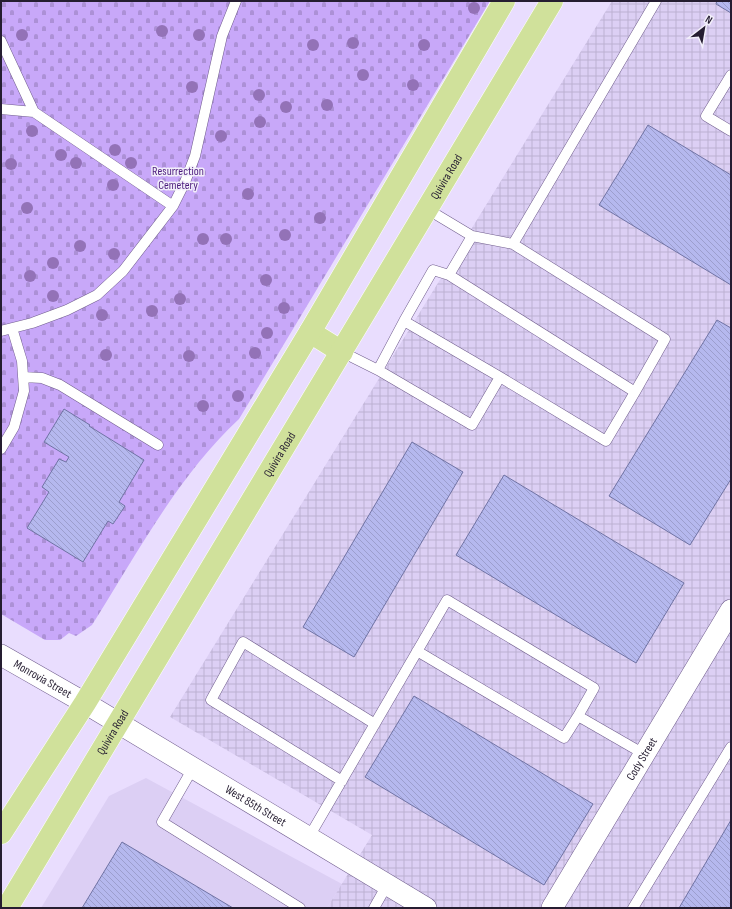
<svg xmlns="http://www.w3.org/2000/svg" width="732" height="909" viewBox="0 0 732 909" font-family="'Sofia Sans Condensed',sans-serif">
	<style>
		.built { fill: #dccff4 }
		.industrial { fill: url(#industrial-grid) }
		.cemetery { fill: url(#cemetery-stones) }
		.building { fill: url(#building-back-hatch); stroke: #7073a4 }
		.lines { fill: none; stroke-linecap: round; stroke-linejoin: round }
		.service-casing { stroke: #715e8e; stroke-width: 11 }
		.minor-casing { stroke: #715e8e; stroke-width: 22 }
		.primary-casing { stroke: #fff; stroke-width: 23 }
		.service { stroke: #fff; stroke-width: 10 }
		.minor { stroke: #fff; stroke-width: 21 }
		.primary { stroke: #d0e19b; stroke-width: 22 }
		.tree { fill: #9372b7 }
		.labels { text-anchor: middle; stroke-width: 3; stroke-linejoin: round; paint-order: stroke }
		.park-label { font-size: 12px; fill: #4c1b7d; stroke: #f2effa }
		.street-label { font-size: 12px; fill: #251d31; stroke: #f2effa }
	</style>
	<defs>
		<pattern id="industrial-grid" width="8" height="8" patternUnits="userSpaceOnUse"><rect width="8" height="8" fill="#dccff4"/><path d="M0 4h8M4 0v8" fill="none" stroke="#bdb1d2"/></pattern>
		<pattern id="cemetery-stones" width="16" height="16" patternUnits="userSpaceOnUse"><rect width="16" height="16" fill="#c8a8f9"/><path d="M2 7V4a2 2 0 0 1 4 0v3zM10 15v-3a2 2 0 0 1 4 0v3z" fill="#ac90d6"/></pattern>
		<pattern id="building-back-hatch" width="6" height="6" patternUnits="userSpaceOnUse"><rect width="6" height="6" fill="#b5b8ee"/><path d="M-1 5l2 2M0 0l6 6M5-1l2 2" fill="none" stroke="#9c9ecd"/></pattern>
	</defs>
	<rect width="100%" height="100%" fill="#e9ddfe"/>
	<!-- built -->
	<path class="built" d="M146 778 342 884 327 908H41L109 796Z"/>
	<!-- industrial -->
	<path class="industrial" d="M612 1H731V908H327L372 835 170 717Z"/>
	<!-- cemetery -->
	<path class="cemetery" d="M1 1H490L239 419C177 477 137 554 92 625L76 636 69 633 60 640H45L1 614Z"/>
	<!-- building -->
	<path class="building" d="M717 1H731V13L716 4Z
		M648 125 731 175V285L599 205Z
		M717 320 731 328V479L690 545 609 496Z
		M64 409 90 425 89 426 144 460 119 502 125 506 113 524 108 521 83 562 27 528 49 492 42 487 59 459 66 462 69 457 44 442Z
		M412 442 463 472 354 657 303 627Z
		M504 475 684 583 636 663 456 555Z
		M414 696 593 804 544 885 365 777Z
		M731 820V908H679Z
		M122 842 233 908H82Z"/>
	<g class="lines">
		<defs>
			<path id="service" d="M1 41 34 112 173 206
				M731 75 706 116 731 131
				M1 109 34 112
				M513 244 656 1
				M449 275 472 236
				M1 331 32 323 67 310 97 295 123 271 173 206 185 182 195 156 222 36 236 1
				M342 352 378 370 472 425 500 377 404 321
				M378 370 404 321 433 270 449 275 635 392 665 339 513 244 472 236 427 209
				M23 377 42 378 60 385 158 445
				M500 377 606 441 635 392
				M1 449 14 427 24 391 22 361 12 328
				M417 651 564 738 578 716
				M193 768 162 822 300 908
				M342 781 211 700 243 642 375 724
				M309 837 447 600 594 688 578 716 644 754
				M374 908 387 885
				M633 908 731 747"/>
			<g id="minor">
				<path id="s1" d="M1 655 85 703 426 908"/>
				<path id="s2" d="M552 908 731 610"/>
			</g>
			<g id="primary">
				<path d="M310 332 342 352"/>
				<path d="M1 833 85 703 310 332 504 1"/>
				<path id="s3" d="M7 908 552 1"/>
			</g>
		</defs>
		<!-- service casing -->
		<use href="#service" class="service-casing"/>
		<!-- minor casing -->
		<use href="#minor" class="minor-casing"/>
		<!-- primary casing -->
		<use href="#primary" class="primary-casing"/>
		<!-- service -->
		<use href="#service" class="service"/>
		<!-- minor -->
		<use href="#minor" class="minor"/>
		<!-- primary -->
		<use href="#primary" class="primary"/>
	</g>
	<!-- trees -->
	<g class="tree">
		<circle cx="474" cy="8" r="6"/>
		<circle cx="162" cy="31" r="6"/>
		<circle cx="22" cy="35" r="6"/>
		<circle cx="199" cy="35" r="6"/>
		<circle cx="353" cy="43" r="6"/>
		<circle cx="313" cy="45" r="6"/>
		<circle cx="424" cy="45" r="6"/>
		<circle cx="363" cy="75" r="6"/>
		<circle cx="413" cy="85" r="6"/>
		<circle cx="192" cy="87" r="6"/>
		<circle cx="259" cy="95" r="6"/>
		<circle cx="327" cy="105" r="6"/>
		<circle cx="286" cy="107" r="6"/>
		<circle cx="260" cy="122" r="6"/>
		<circle cx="32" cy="131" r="6"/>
		<circle cx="221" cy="136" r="6"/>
		<circle cx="115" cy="150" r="6"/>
		<circle cx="61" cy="155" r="6"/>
		<circle cx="76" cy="163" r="6"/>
		<circle cx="131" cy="163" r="6"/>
		<circle cx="11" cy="164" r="6"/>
		<circle cx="113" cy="185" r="6"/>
		<circle cx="248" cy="194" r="6"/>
		<circle cx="27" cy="208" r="6"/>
		<circle cx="320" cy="218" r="6"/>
		<circle cx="285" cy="235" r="6"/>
		<circle cx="203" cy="239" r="6"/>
		<circle cx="226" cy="239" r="6"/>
		<circle cx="80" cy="246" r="6"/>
		<circle cx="114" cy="254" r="6"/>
		<circle cx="53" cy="263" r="6"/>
		<circle cx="30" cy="276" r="6"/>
		<circle cx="266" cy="280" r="6"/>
		<circle cx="53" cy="296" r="6"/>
		<circle cx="180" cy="299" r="6"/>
		<circle cx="284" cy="308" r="6"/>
		<circle cx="152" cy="311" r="6"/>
		<circle cx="102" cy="315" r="6"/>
		<circle cx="267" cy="333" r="6"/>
		<circle cx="255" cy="353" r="6"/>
		<circle cx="106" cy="355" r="6"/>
		<circle cx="189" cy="356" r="6"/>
		<circle cx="238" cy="396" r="6"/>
		<circle cx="203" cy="406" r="6"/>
	</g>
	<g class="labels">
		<!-- park labels -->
		<g class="park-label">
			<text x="178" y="175">Resurrection<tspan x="178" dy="14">Cemetery</tspan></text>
		</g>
		<!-- street labels -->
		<g class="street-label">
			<text dy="4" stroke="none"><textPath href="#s3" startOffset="853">Quivira Road</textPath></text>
			<text dy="4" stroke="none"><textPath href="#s3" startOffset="529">Quivira Road</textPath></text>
			<text dy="4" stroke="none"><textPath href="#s1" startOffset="48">Monrovia Street</textPath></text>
			<text dy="4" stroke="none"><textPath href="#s3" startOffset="205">Quivira Road</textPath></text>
			<text dy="4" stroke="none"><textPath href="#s2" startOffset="174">Cody Street</textPath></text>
			<text dy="4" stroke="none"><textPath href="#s1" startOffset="296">West 85th Street</textPath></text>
		</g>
	</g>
	<!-- border -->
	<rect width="732" height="909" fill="none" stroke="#251d31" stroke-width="4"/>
	<!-- north arrow -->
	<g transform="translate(704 28) rotate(31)" stroke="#f2effa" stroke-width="3" paint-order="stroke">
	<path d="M0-3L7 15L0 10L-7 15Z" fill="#251d31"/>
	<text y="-6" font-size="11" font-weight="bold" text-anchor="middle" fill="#251d31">N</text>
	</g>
</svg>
